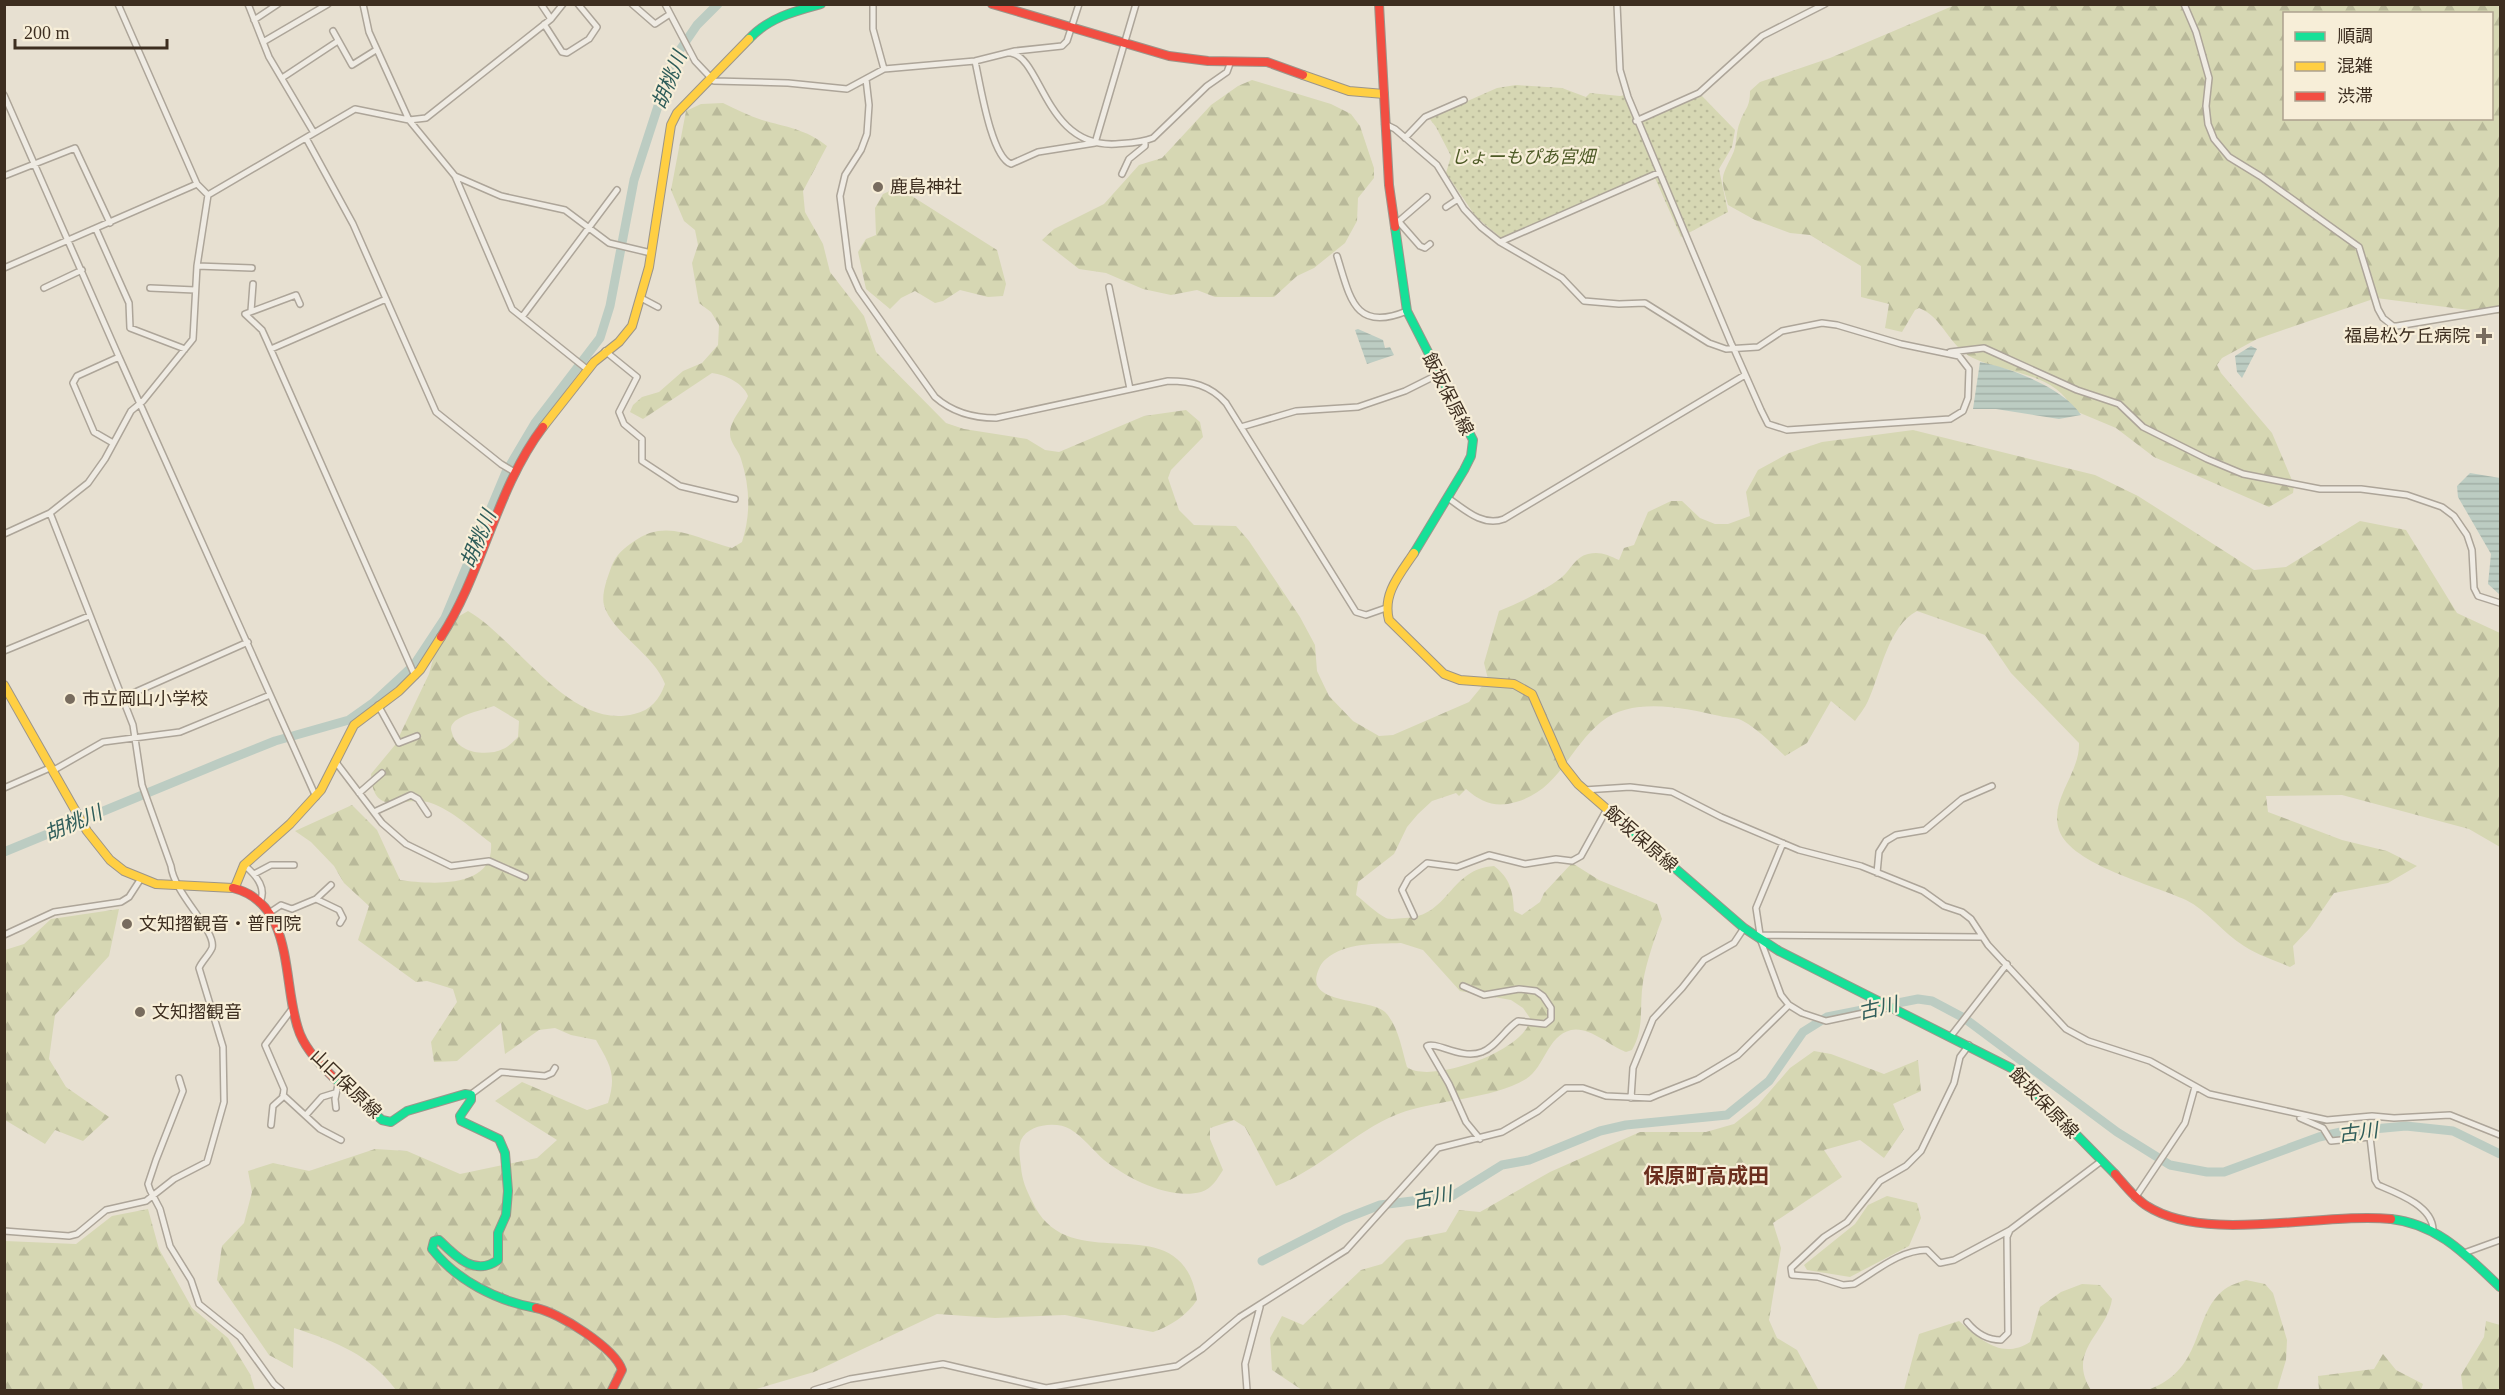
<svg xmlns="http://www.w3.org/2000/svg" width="2505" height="1395" viewBox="0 0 2505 1395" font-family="'Times New Roman','Noto Sans JP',serif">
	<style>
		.grass { fill: url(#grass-dots) }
		.forest { fill: url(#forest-firs); fill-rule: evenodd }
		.water { fill: url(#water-rules) }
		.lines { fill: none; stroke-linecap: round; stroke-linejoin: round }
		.river { stroke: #bcccc2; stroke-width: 9 }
		.street-casing { stroke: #ada599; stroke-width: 8 }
		.fast-casing { stroke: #9c958a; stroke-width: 10 }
		.slow-casing { stroke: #9c958a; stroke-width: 10 }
		.jam-casing { stroke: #9c958a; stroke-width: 10 }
		.street { stroke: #efebe3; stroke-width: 5 }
		.fast { stroke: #16e098; stroke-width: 8 }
		.slow { stroke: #ffcf43; stroke-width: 8 }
		.jam { stroke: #f24e42; stroke-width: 8 }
		.poi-dot { fill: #786c5e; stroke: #f7eed8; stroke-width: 2 }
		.labels { text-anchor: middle; stroke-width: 4.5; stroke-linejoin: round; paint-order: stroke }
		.park-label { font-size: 18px; font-style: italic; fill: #4d5a26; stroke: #f7eed8 }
		.poi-label { font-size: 18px; fill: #3d2e20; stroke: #f7eed8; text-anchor: start }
		.street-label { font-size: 18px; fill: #3d2e20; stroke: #f7eed8 }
		.water-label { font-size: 20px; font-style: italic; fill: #2f5d5a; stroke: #f7eed8 }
		.quarter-label { font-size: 21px; font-weight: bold; fill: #6b2e1e; stroke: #f7eed8 }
	</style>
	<defs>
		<pattern id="grass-dots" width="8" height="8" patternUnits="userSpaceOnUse" patternTransform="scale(1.5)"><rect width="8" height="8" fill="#d6d7b3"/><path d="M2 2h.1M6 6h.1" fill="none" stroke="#b9b99a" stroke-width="1.8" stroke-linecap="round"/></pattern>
		<pattern id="forest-firs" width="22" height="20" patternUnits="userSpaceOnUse" patternTransform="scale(1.5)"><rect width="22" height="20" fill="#d6d7b3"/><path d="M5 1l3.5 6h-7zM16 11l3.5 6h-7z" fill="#b9b99a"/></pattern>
		<pattern id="water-rules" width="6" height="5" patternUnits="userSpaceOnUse" patternTransform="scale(1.5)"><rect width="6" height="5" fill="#bcccc2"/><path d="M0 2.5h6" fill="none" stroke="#a2b0a6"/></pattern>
	</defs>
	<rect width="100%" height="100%" fill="#e7e0d1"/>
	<!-- grass -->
	<path class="grass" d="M1516 85 1562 88 1586 97 1590 93 1620 96 1630 94 1639 117 1672 108 1702 96 1735 130 1732 147 1719 169 1728 212 1681 237 1655 178 1505 241 1476 217 1446 173 1451 156 1436 127 1429 118 1497 88Z"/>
	<!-- forest -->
	<path class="forest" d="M1955 5H2500V314L2376 298 2257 339 2222 358 2217 365 2221 373 2272 433 2294 485 2293 493 2269 507 2154 457 2116 428 2073 410C2056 372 2006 374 1973 358 1949 347 1943 317 1919 308L1915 310 1902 332 1885 328 1889 304 1861 297V266L1810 235 1790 233 1755 220 1728 205C1719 174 1722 178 1734 151 1737 142 1736 131 1740 122 1745 108 1750 108 1750 91L1760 82 1830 58ZM2284 14H2492V118H2284Z
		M1252 80 1331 104 1351 114 1360 126 1374 168V178L1358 198 1357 221 1345 243 1314 268 1297 276 1274 297H1215L1197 290 1171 295 1143 289 1106 273 1079 269 1042 240 1054 229 1104 204 1139 165 1162 158 1211 105 1238 86Z
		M723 103C736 109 749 116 762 120 786 127 806 129 827 146L803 191 805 212 823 244 830 272 864 316 876 352 946 423 964 429 1027 439 1045 450 1059 452 1144 416 1186 410 1200 422 1203 437 1171 470 1168 478 1179 510 1194 525 1236 526 1249 541 1300 617 1315 645 1317 671 1329 696 1353 721 1379 736 1393 735 1469 702 1488 679 1484 663 1499 611C1521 602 1542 592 1561 578 1570 571 1575 557 1588 554 1600 551 1608 555 1619 560L1624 548 1634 545 1648 512 1671 501H1682L1700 518 1715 524H1728L1750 516 1746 492 1758 470 1789 453 1822 442 1913 430 2095 475 2138 496 2254 570 2286 567 2360 521 2406 530 2457 613 2500 633V847L2469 829 2342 795 2266 796 2268 812 2342 840 2387 851 2417 866 2388 883 2334 893 2310 928 2293 946 2295 964 2290 967C2275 960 2257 955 2244 946 2223 933 2208 911 2186 900 2154 885 2071 865 2059 830 2049 799 2080 774 2079 743L2011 673 1985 635 1917 611C1888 626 1881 673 1868 701 1865 708 1859 715 1855 721L1831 701 1807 743 1785 756C1772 744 1759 730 1743 721 1737 717 1727 718 1720 716 1685 708 1632 696 1601 722 1569 748 1559 790 1516 802 1496 808 1482 803 1466 789L1459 796 1456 793 1432 801 1418 814 1407 827 1394 854 1358 882 1356 895C1365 902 1376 913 1386 918 1391 920 1399 918 1405 918 1449 917 1449 869 1494 866 1510 878 1513 891 1514 911L1522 915 1540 902 1544 893 1572 863 1599 880 1657 904 1662 919C1654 940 1647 960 1643 982 1639 1006 1645 1028 1632 1050L1626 1052C1610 1046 1589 1026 1571 1030 1547 1036 1545 1067 1526 1079 1490 1100 1438 1099 1398 1114 1353 1132 1321 1169 1276 1186L1245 1127 1234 1120 1210 1128V1139L1223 1170C1217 1179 1212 1189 1201 1192 1170 1200 1128 1179 1104 1160 1093 1150 1083 1137 1070 1129 1057 1121 1028 1124 1021 1140 1018 1148 1020 1159 1021 1167 1022 1180 1026 1189 1032 1201 1069 1284 1181 1199 1197 1300 1188 1314 1170 1327 1153 1332L1065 1315 995 1318 937 1314 814 1372 753 1390H396C369 1354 336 1342 294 1328L293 1368 269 1355 217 1280 222 1246 244 1223 252 1192 248 1171 273 1163 309 1171 375 1149 407 1151 460 1174 537 1158 557 1140 495 1101 522 1082 587 1110 608 1103C617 1074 610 1065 596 1040L571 1035 555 1028 539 1030 505 1054 501 1023 457 1061 434 1062 431 1042 457 1002 453 989 427 981 416 982 358 940 369 906 344 883 334 866 311 842 295 831 352 805 377 830 400 880C429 884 495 890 491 843 473 830 452 810 431 803 406 794 373 821 371 774L395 745 429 674 442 626 468 611C518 640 570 731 634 714 651 710 659 700 665 684 655 655 611 632 604 605 601 594 608 576 612 565 617 554 623 549 633 542 666 517 697 539 732 548L742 542C751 514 750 487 741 459 739 451 730 443 730 434 730 419 743 409 748 396 743 383 726 375 712 373L643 419 630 412 633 405 642 397 659 392 683 371 702 363 718 345 719 325 711 312 699 303 697 292 692 263 698 245 695 230 684 221 671 190 686 111 701 104ZM494 706 519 721 518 737C514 741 508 747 503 749 486 757 457 753 452 733 450 728 451 725 455 721 466 713 482 710 494 706ZM1401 943 1423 950 1460 991 1511 1000 1523 1008 1530 1018C1529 1050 1430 1085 1407 1067 1402 1050 1398 1025 1385 1012 1370 998 1308 1005 1317 974 1319 968 1321 963 1326 959 1346 942 1376 944 1401 943Z
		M892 190 907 193 997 250 1006 284 1003 296 988 297 960 290 943 301 935 303 915 291 901 298 890 309 866 289 858 252 866 239 876 235 875 208 883 194Z
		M119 909 109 956 55 1015 49 1059 66 1087 109 1117 83 1141 55 1130 45 1144 5 1120V950L24 944 51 919Z
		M1814 1051 1831 1054 1884 1074 1918 1060 1921 1091 1893 1104 1904 1129 1884 1158 1860 1140 1824 1150 1842 1177 1773 1223 1781 1248 1769 1320 1777 1338 1797 1350 1818 1389 1822 1390H1302L1272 1370 1270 1338 1282 1316 1303 1325 1361 1270 1382 1264 1406 1240 1446 1232 1459 1210 1480 1212 1550 1172 1640 1132H1706L1734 1124 1758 1105 1790 1068Z
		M1887 1196 1917 1203 1921 1218 1909 1246 1850 1277 1807 1270 1804 1265 1855 1224 1868 1205Z
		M148 1209 159 1249 192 1308 228 1338 250 1374 255 1390H5V1241L76 1244 112 1216Z
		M2246 1280 2265 1284 2273 1293 2287 1340 2286 1360 2277 1390H2148C2208 1368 2190 1311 2228 1287 2233 1284 2240 1282 2246 1280Z
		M2082 1284 2100 1285 2112 1299C2107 1334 2066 1350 2091 1390H1904L1919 1334 1959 1321C1981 1340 2002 1360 2030 1342L2040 1307 2061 1292Z
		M2486 1321 2500 1325V1390H2463L2461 1375 2484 1337Z
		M2383 1354 2396 1370 2423 1384 2421 1390H2319L2318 1376 2374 1369Z"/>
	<!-- water -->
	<path class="water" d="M1358 329 1383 340 1385 348 1390 347 1394 355 1367 364 1355 330Z
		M2251 346 2257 349 2242 378 2237 372 2235 356Z
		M1980 362C2011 368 2064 388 2081 415L2059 419 1996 409H1973Z
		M2470 473 2500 478V595L2488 584 2491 554 2458 497 2457 486Z"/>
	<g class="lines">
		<!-- river -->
		<path class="river" d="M4 852 220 763 275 741 349 720 373 703 414 665 445 618 506 472 535 423 600 338 610 306 634 180 673 60 697 25 718 4
			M1262 1261 1344 1219 1380 1205 1452 1196 1502 1165 1529 1160 1600 1131 1626 1125 1727 1115 1769 1081 1803 1032 1827 1017 1918 999 1932 1001 1964 1018 2117 1132 2170 1165 2207 1172H2224L2319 1137 2341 1132 2406 1126 2453 1131 2500 1154"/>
		<defs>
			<path id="street" d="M118 4 197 184
				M248 4 269 57 314 133
				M363 4 369 32 409 120 455 176 512 309 588 370
				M541 4 551 19
				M632 4 655 24 670 14
				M665 4 695 61 714 81 788 83 847 89 884 69 975 61 1015 51 1062 46 1067 41 1079 4
				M873 4V29L884 69
				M2184 4 2196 32 2209 78 2206 106 2208 124 2214 139 2229 157 2260 176 2359 247 2378 309 2383 318 2393 326H2397L2500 309
				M254 20 278 4
				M544 24 562 52 567 53 589 39 597 27 578 4
				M333 31 352 65 376 50
				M263 42 328 4
				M1011 53C1042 58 1045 148 1116 144 1129 143 1141 143 1153 138L1207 86 1227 72 1231 61
				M975 61C980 83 991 157 1011 164L1038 152 1095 143 1136 4
				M282 78 338 41
				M866 79 869 105 867 134 861 150 845 175 840 196 849 268 859 290 935 397C952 412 973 418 996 418L1168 381C1192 381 1210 385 1226 403L1356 612 1366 615 1386 608
				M4 95 119 357 77 376 73 383 94 432 113 443
				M1636 121 1699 93 1762 36 1825 4
				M1385 124 1395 129 1437 165 1464 209 1481 227 1500 242 1562 278 1584 301 1619 304 1645 303 1709 343 1726 349 1758 347 1782 331 1822 323 1837 325 1901 344 1959 356 1969 369 1968 398 1963 411 1950 419 1787 430 1768 424 1761 410 1734 349 1731 343 1628 97 1620 70 1617 4
				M306 138 353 224 436 412 501 464 516 473
				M1405 138 1425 117 1464 100
				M1122 174 1129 159 1145 146V141
				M4 176 75 148 110 223
				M455 176 501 196 565 210 609 243 651 253
				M1446 207 1458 199
				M1394 221 1399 222 1420 246 1425 248 1430 244
				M1398 222 1427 197
				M96 229 129 303 130 328 185 349
				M1500 242 1658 173
				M1337 256C1350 297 1354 333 1407 311
				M197 266 252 268
				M4 268 197 184 208 195 355 109 409 120 426 118 551 19 563 4
				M1109 287 1130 389
				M44 288 82 270
				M150 288 195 290
				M641 298 658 307
				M300 304 296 295 245 314 262 330 267 341 415 676
				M251 311 253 284
				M522 317 617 190
				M271 349 386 299
				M605 351 637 377 619 412 624 424 642 439V461L680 486 735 499
				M1950 352 1984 348 2077 390 2119 404 2143 427 2207 459 2243 474 2320 489H2361L2407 495 2442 507 2454 516 2467 535 2472 550 2474 588 2478 596 2500 603
				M119 357 316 797
				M1241 427 1296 411 1358 407 1405 391 1439 374
				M1448 498C1465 510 1483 527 1504 519L1745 375
				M4 534 50 513 88 483 105 459 131 411 143 401 193 339 197 266 208 195
				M4 651 89 616
				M122 698 248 642
				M378 705 399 743 417 736
				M335 761 382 823 406 844 451 866 489 861 525 877
				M54 770 103 742 180 732 270 695
				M4 788 52 767
				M1584 790 1630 787 1672 792 1721 817 1799 850 1861 866 1923 891 1944 906 1962 912 1971 919 1988 945 2066 1029 2088 1041 2150 1061 2209 1094 2327 1120 2372 1116 2394 1118 2450 1115 2500 1135
				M359 793 382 773
				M374 812 411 795 418 799 428 814
				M1783 843 1756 908 1761 941 1781 995 1789 1005 1802 1013 1826 1021 1892 1007
				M244 865C255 874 267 888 260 902
				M1877 873 1879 852 1886 841 1896 835 1925 830 1962 799 1992 786
				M254 874 271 865H294
				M316 899 339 910 343 918 340 923
				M269 913 281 905 292 909 316 899 331 885
				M1414 916 1402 890 1408 879 1427 863 1457 867 1489 855 1525 864 1556 859 1572 861 1581 856 1607 809
				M4 935 54 912 121 902 129 897 140 880
				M1760 935 1982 937
				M1463 986 1484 995 1519 989 1536 991 1543 996 1551 1008V1019L1545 1024 1518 1021C1505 1029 1496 1047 1482 1052 1461 1060 1436 1041 1427 1046L1449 1084 1466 1122 1480 1139
				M1951 1036 2007 964
				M1969 1045 1960 1057 1954 1083 1921 1151 1906 1166 1880 1181 1847 1222 1824 1237 1791 1268 1792 1275 1818 1277 1843 1285 1854 1284C1876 1271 1900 1250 1927 1250L1940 1263 1954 1260 2010 1230 2100 1162
				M179 1078 183 1091 156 1160 148 1184 150 1190 160 1209 170 1246 191 1280 199 1304 240 1337 274 1384 281 1390
				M283 1095 320 1129 341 1140
				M470 1095 501 1072 545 1076 552 1073 555 1068
				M1631 1098 1633 1068 1653 1019 1682 988 1704 960 1734 943 1744 928
				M336 1108 335 1099 339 1080
				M306 1115 322 1097 335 1093
				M2300 1118 2323 1128 2331 1141 2370 1137 2375 1180 2378 1185C2397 1193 2433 1206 2433 1230
				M271 1125 273 1106 283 1097 284 1089 265 1045 292 1009
				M2135 1198 2185 1123 2195 1087
				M4 1231 69 1236 77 1234 106 1210 146 1201 174 1179 207 1162 224 1102 223 1047 199 968C202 961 209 955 212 948 217 931 174 894 171 866L142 785 133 725 50 513
				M2464 1253 2500 1240
				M1967 1322C1976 1333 1986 1340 2001 1340L2008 1333 2007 1237 2010 1230
				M814 1390 850 1379 943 1364 1046 1388 1177 1366 1202 1349 1240 1317 1346 1250 1438 1148 1502 1132 1538 1111 1566 1088H1583L1606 1096 1650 1098 1657 1095 1698 1079 1738 1055 1789 1005
				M1247 1390 1245 1364 1260 1307"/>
			<path id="fast" d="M749 39C768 18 795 11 821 4
				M1395 227 1407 311 1473 440 1471 456 1464 470 1414 553
				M1609 811 1744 928 1779 951 2011 1068 2115 1174
				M334 1078 382 1120 391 1122 407 1111 465 1094 471 1095V1100L460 1116 461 1121 499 1139 505 1153 508 1191 506 1215 498 1233V1260C475 1277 455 1256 439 1240L434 1241 432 1249C456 1280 497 1301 536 1308
				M2391 1219C2438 1224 2467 1256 2500 1287"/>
			<path id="slow" d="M1303 75 1349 91 1384 94
				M543 427 594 362 619 342 632 326 649 267 671 125 677 113 749 39
				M1414 553C1400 574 1382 594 1389 620L1444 674 1460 680 1514 684 1532 694 1563 765 1578 784 1609 811
				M4 685 87 831 110 860 124 871 156 884 233 888
				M235 887 244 865 290 824 321 790 354 725 399 691 420 670 441 637"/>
			<path id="jam" d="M992 4 1169 56 1208 61 1267 62 1303 75
				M1379 4 1389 185 1395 227
				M441 637C483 572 496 489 543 427
				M233 888C297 904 281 987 300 1034 307 1051 321 1065 334 1078
				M2115 1174C2124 1184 2135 1199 2147 1206 2206 1244 2322 1212 2391 1219
				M536 1308C558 1312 615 1348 622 1370L612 1390"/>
		</defs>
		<!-- street casing -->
		<use href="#street" class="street-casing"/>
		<!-- fast casing -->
		<use href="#fast" class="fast-casing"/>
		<!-- slow casing -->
		<use href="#slow" class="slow-casing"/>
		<!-- jam casing -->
		<use href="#jam" class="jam-casing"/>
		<!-- street -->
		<use href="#street" class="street"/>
		<!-- fast -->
		<use href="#fast" class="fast"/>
		<!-- slow -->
		<use href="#slow" class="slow"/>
		<!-- jam -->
		<use href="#jam" class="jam"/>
	</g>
	<!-- markers -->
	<g class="poi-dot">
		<circle cx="878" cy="187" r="6"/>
		<path d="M2481 327h6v6h6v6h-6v6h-6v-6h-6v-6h6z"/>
		<circle cx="70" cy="699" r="6"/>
		<circle cx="127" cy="924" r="6"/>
		<circle cx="140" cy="1012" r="6"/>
	</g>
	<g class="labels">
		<!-- park labels -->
		<g class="park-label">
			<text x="1523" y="163">じょーもぴあ宮畑</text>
		</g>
		<!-- poi labels -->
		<g class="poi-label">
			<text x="890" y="193">鹿島神社</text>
			<text x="2470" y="342" text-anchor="end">福島松ケ丘病院</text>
			<text x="82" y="705">市立岡山小学校</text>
			<text x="139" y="930">文知摺観音・普門院</text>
			<text x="152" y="1018">文知摺観音</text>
		</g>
		<!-- street labels -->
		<g class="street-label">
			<text transform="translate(1448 394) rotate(63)" y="6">飯坂保原線</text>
			<text transform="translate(1641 839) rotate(41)" y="6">飯坂保原線</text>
			<text transform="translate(346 1084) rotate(44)" y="6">山口保原線</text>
			<text transform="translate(2044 1103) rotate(46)" y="6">飯坂保原線</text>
		</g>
		<!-- water labels -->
		<g class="water-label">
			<text transform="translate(669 80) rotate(-68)" y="7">胡桃川</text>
			<text transform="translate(478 539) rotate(-67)" y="7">胡桃川</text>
			<text transform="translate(73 823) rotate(-23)" y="7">胡桃川</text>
			<text transform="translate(1878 1008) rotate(-13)" y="7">古川</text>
			<text transform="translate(2358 1132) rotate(-7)" y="7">古川</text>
			<text transform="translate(1432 1197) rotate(-11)" y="7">古川</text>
		</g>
		<!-- quarter labels -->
		<g class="quarter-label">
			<text x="1706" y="1183">保原町高成田</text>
		</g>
	</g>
	<!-- border -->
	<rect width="2505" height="1395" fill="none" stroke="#3d2e20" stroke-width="12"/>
	<!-- legend -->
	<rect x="2283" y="12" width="210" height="108" fill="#f7eed8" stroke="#ada18e" stroke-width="1.5"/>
	<rect x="2295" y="32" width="30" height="9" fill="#16e098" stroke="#ada18e" stroke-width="1.5"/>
	<text x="2337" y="42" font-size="18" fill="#3d2e20">順調</text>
	<rect x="2295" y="62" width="30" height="9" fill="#ffcf43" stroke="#ada18e" stroke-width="1.5"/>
	<text x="2337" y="72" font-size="18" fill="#3d2e20">混雑</text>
	<rect x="2295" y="92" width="30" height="9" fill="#f24e42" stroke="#ada18e" stroke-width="1.5"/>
	<text x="2337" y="102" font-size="18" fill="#3d2e20">渋滞</text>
	<!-- scale -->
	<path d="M15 39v9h152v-9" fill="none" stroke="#3d2e20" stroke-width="3"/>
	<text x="24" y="39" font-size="18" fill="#3d2e20" stroke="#f7eed8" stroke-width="4.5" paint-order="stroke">200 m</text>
</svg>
